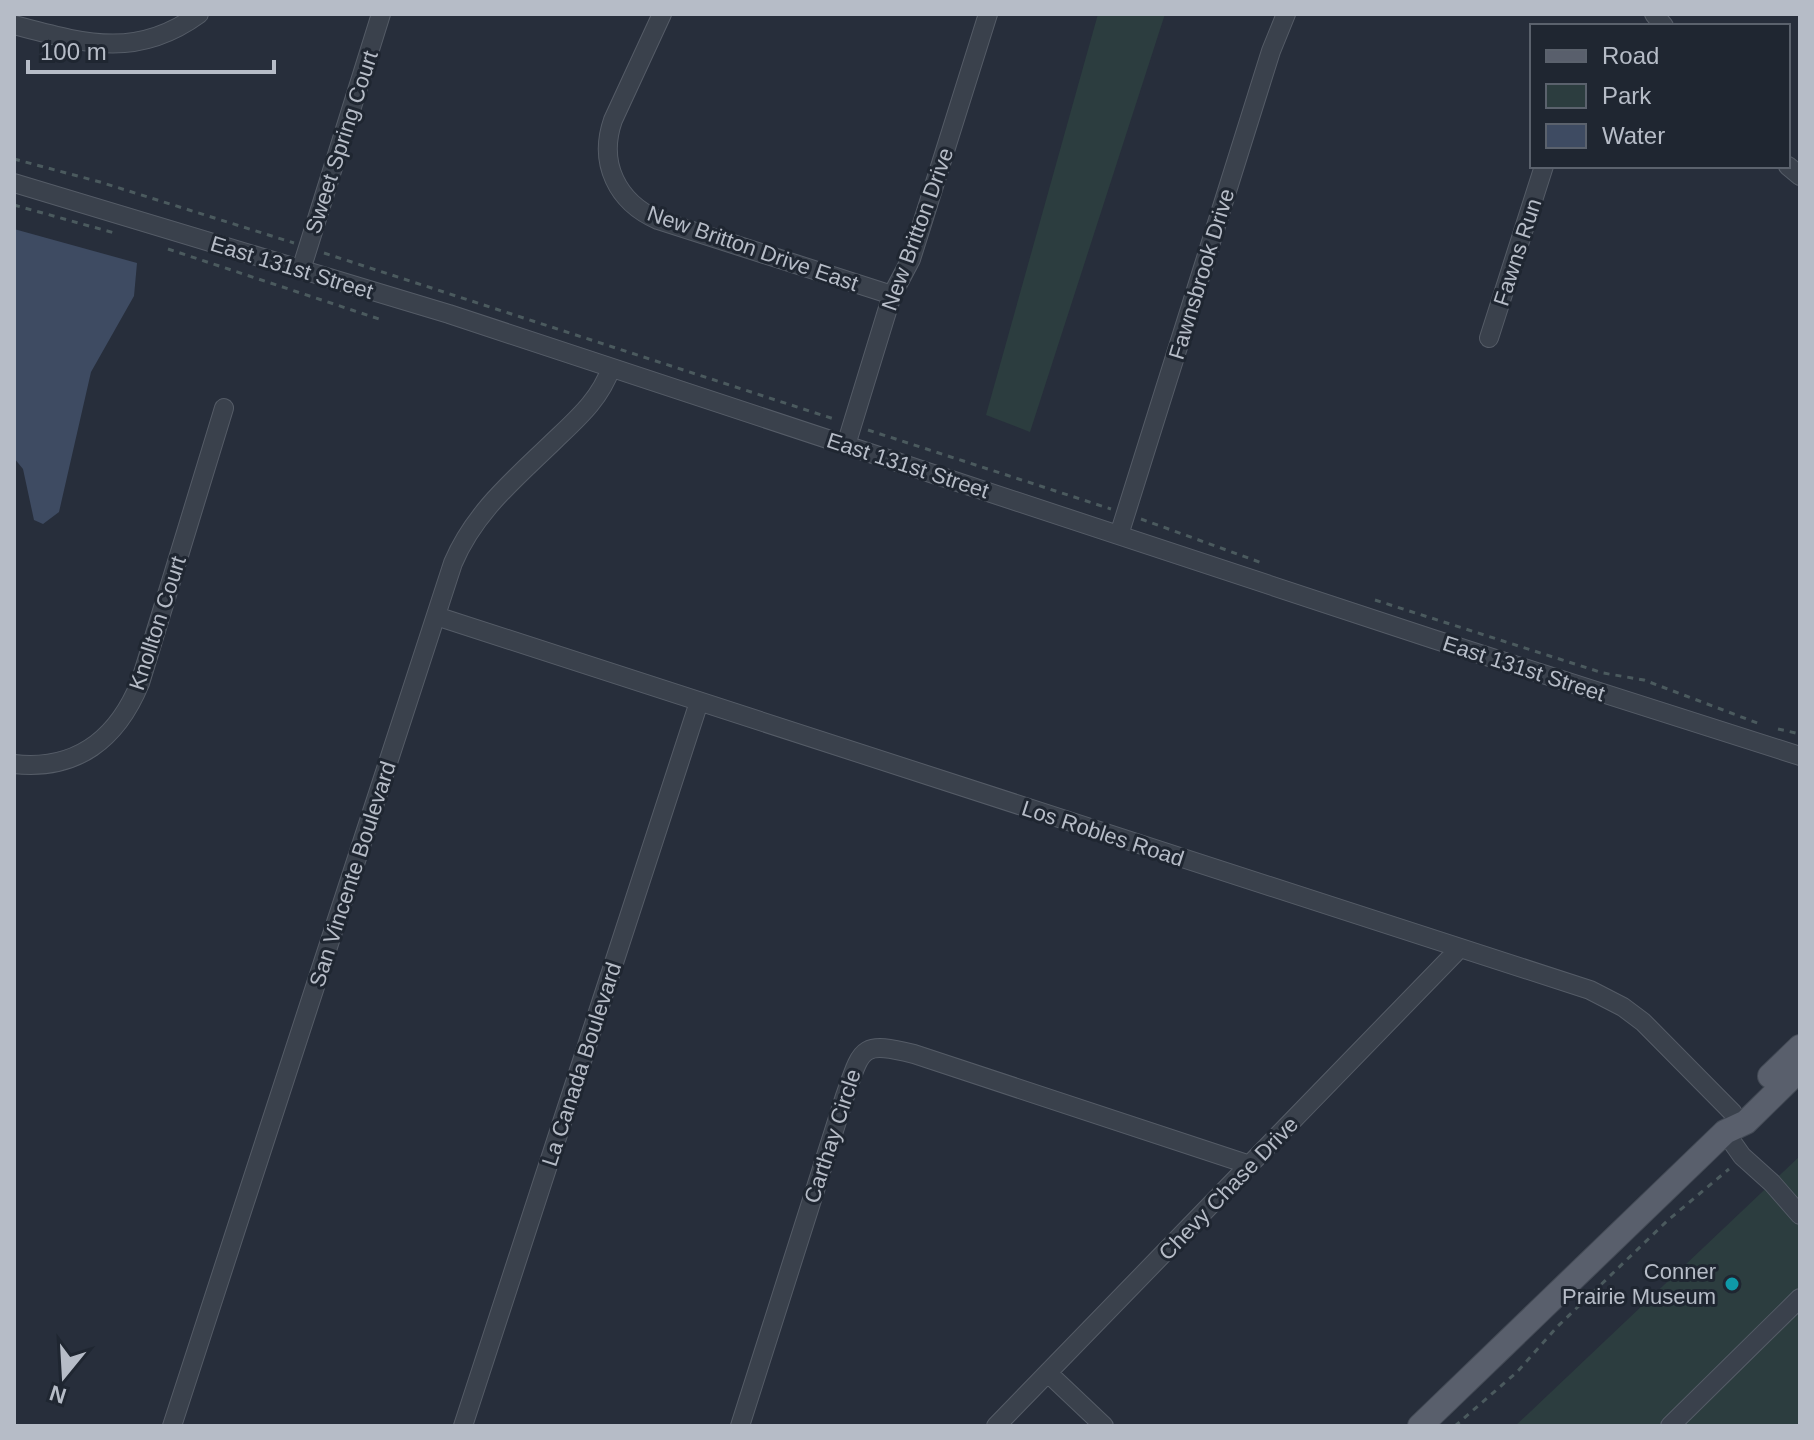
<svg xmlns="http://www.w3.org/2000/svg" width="1814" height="1440" viewBox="0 0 1814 1440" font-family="Helvetica,sans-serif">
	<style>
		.green { fill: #2c3d3f }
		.water { fill: #3e4b62 }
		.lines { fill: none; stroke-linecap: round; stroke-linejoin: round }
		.minor-casing { stroke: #555c67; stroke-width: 20 }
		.major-casing { stroke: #434a55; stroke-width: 26 }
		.path { stroke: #4b5a5e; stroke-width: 3; stroke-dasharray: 6 6; stroke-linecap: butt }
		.minor { stroke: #3a414c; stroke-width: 18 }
		.major { stroke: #595f6c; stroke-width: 24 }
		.culture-dot { fill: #0f9aa8; stroke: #1f2631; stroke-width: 3 }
		.labels { text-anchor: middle; stroke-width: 6; stroke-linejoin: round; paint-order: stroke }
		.street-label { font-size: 22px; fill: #b6bcc7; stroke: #1f2631 }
		.poi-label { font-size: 22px; fill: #b6bcc7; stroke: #1f2631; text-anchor: end }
	</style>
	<rect width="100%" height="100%" fill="#272e3b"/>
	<!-- green -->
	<path class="green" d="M1098 14H1165L1030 432 986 415Z
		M1800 1156V1426H1515L1529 1413Z"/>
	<!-- water -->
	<path class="water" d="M14 229 137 263 134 296 91 372 59 512 43 524 34 520 23 469 14 458Z"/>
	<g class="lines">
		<defs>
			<path id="minor" d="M662 14 613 120C598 163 617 202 658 220L892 295
				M1654 14 1664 26
				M14 25C83 43 136 60 199 14
				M1788 166 1800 176
				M14 183 449 314 1433 639 1800 756
				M301 270 381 14
				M1489 338 1544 166
				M846 445 892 295 911 259 988 14
				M1119 535 1271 51 1286 14
				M436 616 1590 990 1623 1007 1643 1022 1733 1113
				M14 764C77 771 117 739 140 683L224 408
				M1725 1132 1742 1156 1772 1183 1800 1215
				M1048 1373 1104 1426
				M172 1426 453 563C475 511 516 478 555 440 578 418 600 399 611 368
				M463 1426 699 702
				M740 1426 845 1096C862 1047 861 1041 914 1054L1250 1165
				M996 1426 1459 949
				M1670 1426 1800 1298"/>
			<path id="major" d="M1770 1076 1800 1047
				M1420 1426 1725 1132 1746 1122 1800 1069"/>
		</defs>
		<!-- minor casing -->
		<use href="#minor" class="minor-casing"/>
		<!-- major casing -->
		<use href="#major" class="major-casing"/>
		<!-- path -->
		<path class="path" d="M14 159 100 182 294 243
			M14 205 118 234
			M168 249 382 320
			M324 253 837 420
			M868 430 1111 509
			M1141 519 1262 563
			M1375 600 1603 673 1644 680 1760 724
			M1778 729 1800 734
			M1455 1426 1517 1372 1558 1326 1667 1221 1729 1169"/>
		<!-- minor -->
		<use href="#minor" class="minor"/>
		<!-- major -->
		<use href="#major" class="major"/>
	</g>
	<!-- markers -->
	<circle class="culture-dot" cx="1732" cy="1284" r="8"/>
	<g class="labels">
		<!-- street labels -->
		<g class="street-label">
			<text transform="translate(341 142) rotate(-72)" y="8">Sweet Spring Court</text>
			<text transform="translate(917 229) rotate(-70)" y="8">New Britton Drive</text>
			<text transform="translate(753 248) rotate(19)" y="8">New Britton Drive East</text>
			<text transform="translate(1517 252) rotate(-72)" y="8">Fawns Run</text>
			<text transform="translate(292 267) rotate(17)" y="8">East 131st Street</text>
			<text transform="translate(1201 274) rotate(-73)" y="8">Fawnsbrook Drive</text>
			<text transform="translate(908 465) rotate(18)" y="8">East 131st Street</text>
			<text transform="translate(157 623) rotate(-72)" y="8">Knollton Court</text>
			<text transform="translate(1524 668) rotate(18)" y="8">East 131st Street</text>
			<text transform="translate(1103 833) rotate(18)" y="8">Los Robles Road</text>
			<text transform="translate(352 874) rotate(-72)" y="8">San Vincente Boulevard</text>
			<text transform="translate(581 1064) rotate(-72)" y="8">La Canada Boulevard</text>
			<text transform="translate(832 1136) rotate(-72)" y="8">Carthay Circle</text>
			<text transform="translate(1228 1188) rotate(-46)" y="8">Chevy Chase Drive</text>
		</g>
		<!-- poi labels -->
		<g class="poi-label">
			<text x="1716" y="1279">Conner<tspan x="1716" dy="25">Prairie Museum</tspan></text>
		</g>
	</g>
	<!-- border -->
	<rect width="1814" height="1440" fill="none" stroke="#b6bcc7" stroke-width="32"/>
	<!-- legend -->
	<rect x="1530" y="24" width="260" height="144" fill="#1f2631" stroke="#5b626d" stroke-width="2"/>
	<rect x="1546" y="50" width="40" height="12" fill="#595f6c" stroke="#5b626d" stroke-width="2"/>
	<text x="1602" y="64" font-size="24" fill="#b6bcc7">Road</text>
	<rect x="1546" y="84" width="40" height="24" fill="#2c3d3f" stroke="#5b626d" stroke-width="2"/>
	<text x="1602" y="104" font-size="24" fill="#b6bcc7">Park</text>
	<rect x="1546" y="124" width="40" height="24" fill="#3e4b62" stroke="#5b626d" stroke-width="2"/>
	<text x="1602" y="144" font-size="24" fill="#b6bcc7">Water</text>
	<!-- north arrow -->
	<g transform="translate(64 1376) rotate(198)" stroke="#1f2631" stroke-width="6" paint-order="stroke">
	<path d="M0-6L14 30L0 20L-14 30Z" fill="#b6bcc7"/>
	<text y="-12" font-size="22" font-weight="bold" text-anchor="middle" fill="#b6bcc7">N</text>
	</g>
	<!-- scale -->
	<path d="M28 60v12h246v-12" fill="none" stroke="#b6bcc7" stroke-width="4"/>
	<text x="40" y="60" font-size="24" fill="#b6bcc7" stroke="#1f2631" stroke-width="6" paint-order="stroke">100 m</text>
</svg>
